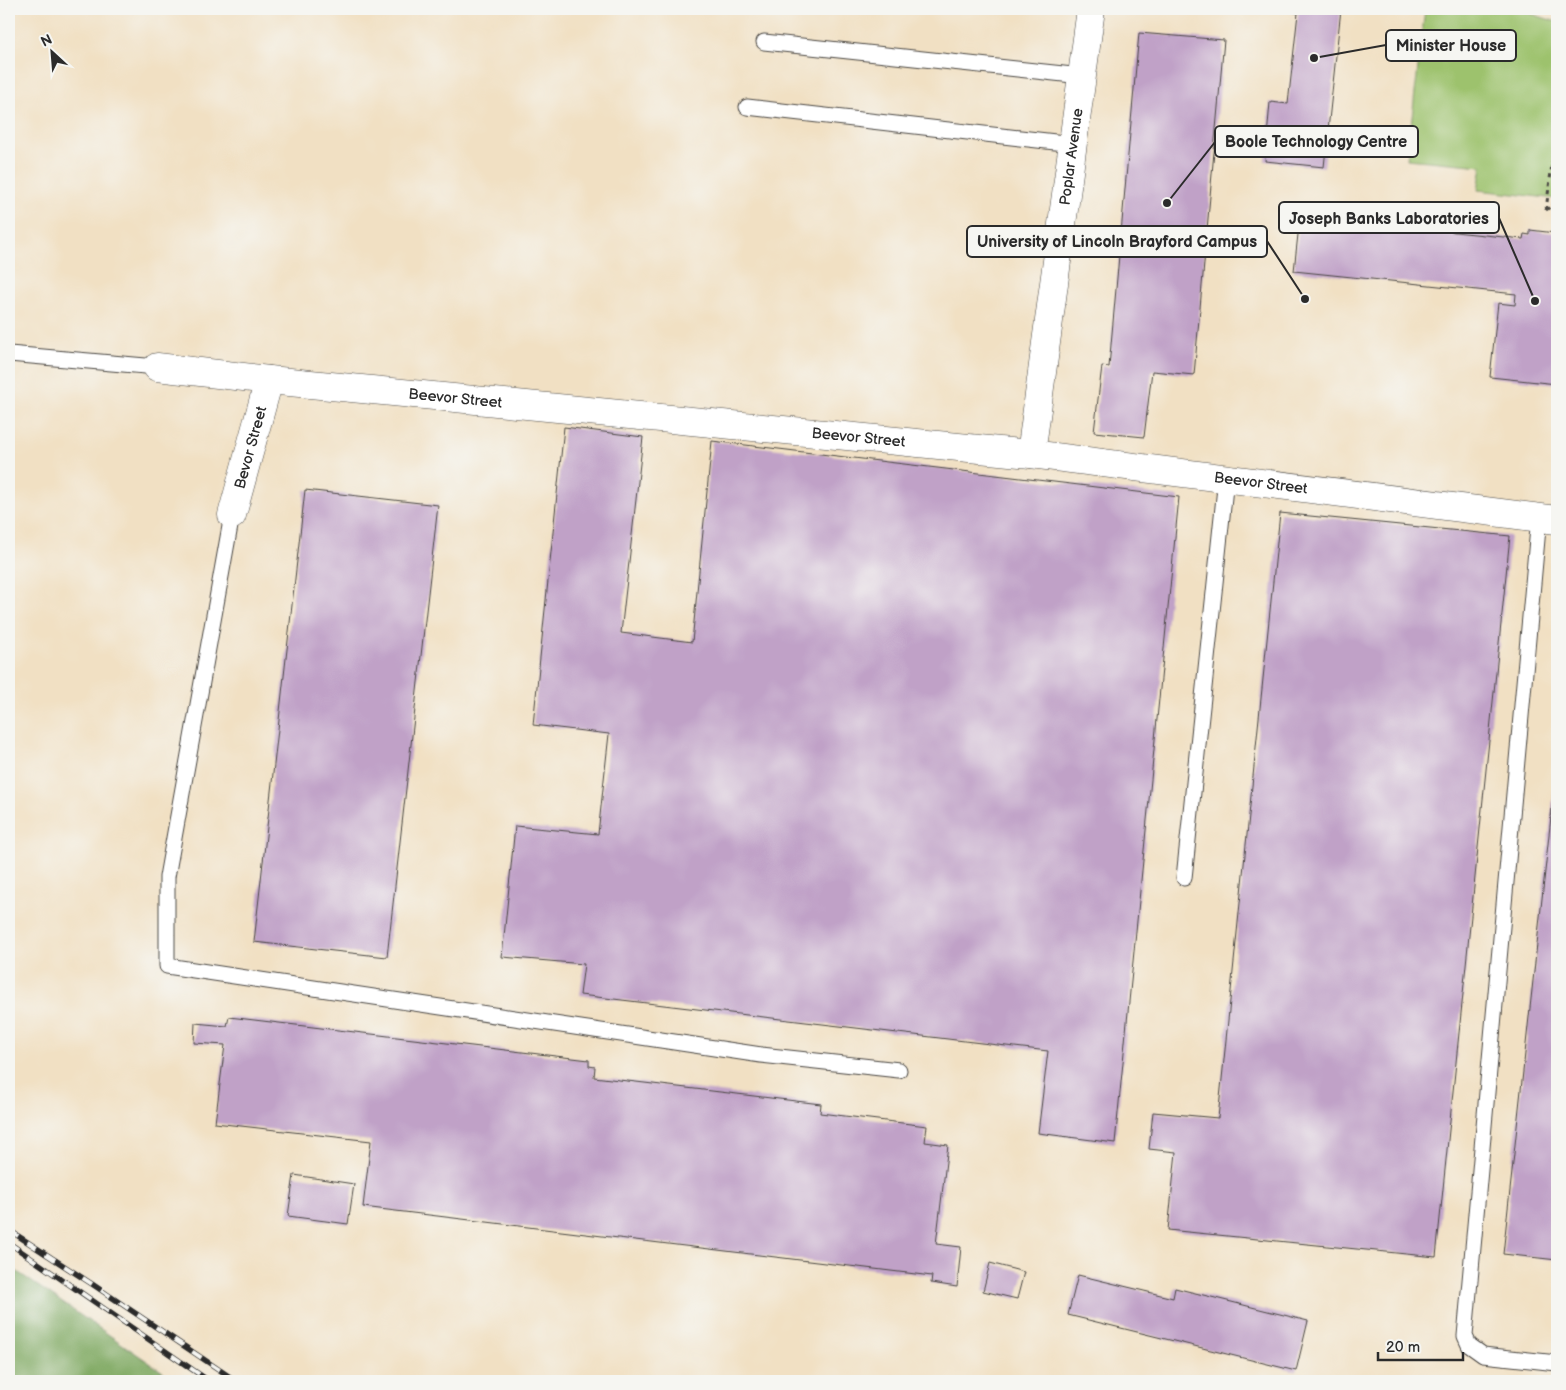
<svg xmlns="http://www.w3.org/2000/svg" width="1566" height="1390" viewBox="0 0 1566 1390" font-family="'Balsamiq Sans',sans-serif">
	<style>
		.green { fill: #9dc26d; stroke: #64764c }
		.forest { fill: #7ea860; stroke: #546a46 }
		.building { fill: #c0a1c7 }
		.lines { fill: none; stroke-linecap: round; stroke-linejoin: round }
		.lane-casing { stroke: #494642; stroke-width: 17 }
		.street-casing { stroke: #494642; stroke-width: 29 }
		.path { stroke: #494642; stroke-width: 3; stroke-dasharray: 4 4; stroke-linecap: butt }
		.lane { stroke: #fff; stroke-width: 15 }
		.street { stroke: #fff; stroke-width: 28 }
		.rail-casing { stroke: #2b2b2b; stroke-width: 5.5 }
		.rail { stroke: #f6f6f2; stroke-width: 4; stroke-dasharray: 11; stroke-linecap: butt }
		.labels { text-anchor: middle; stroke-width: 5; stroke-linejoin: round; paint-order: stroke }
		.street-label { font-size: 15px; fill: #2b2b2b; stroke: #f6f6f2 }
		.leader { fill: none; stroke: #2b2b2b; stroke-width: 2 }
		.callout-dot { fill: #2b2b2b; stroke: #f6f6f2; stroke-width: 2 }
		.callout { fill: #f6f6f2; stroke: #2b2b2b; stroke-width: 2 }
		.callout-label { font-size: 16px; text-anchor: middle; font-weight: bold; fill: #2b2b2b }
	</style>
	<rect width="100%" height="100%" fill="#f6f6f2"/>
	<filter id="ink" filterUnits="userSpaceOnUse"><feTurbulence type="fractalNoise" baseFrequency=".02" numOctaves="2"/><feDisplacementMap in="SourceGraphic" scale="10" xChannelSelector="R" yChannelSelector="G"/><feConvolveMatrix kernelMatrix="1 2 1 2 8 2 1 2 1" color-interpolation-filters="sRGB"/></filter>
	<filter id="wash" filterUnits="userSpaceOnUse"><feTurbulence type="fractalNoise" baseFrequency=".0096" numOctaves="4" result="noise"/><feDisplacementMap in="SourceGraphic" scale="20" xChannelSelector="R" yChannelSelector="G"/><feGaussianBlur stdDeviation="1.12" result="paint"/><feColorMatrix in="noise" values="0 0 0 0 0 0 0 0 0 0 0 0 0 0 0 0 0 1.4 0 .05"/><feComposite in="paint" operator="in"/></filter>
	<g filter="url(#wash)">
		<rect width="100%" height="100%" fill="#f1e0c3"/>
		<!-- green -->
		<path class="green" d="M1425 9H1516L1557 22V199L1478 190 1482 166 1407 159Z"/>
		<!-- forest -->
		<path class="forest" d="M9 1266 176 1381H9Z"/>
		<g id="blocks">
			<!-- building -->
			<path class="building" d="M1281 9H1341L1324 167 1265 161 1270 102 1288 104 1298 13 1280 11Z
				M1139 33 1224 40 1194 375 1152 371 1144 437 1094 432 1102 366 1109 367Z
				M1300 216 1523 239 1524 234 1530 235V230L1555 233V237L1557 238V298H1555L1553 309 1557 310V384L1490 377 1498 303 1515 305 1516 294 1294 271Z
				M564 427 643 437 621 633 692 642 712 441 1179 497 1115 1143 1038 1133 1048 1051 580 995 584 964 502 957 515 826 598 834 609 734 533 725Z
				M305 490 438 505 387 957 254 942Z
				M1280 513 1510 536 1436 1257 1168 1230 1176 1152 1149 1149 1153 1112 1218 1118Z
				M1556 771H1557V1260L1503 1254Z
				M229 1017 589 1060V1066L595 1067 594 1077 821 1104 820 1113 927 1126 925 1142 948 1145 936 1244 961 1247 957 1287 931 1283 932 1276 363 1207 371 1141 215 1123 225 1045 194 1043 195 1023 227 1026Z
				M294 1175 354 1184 348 1224 288 1216Z
				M990 1263 1024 1272 1017 1299 983 1291Z
				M1078 1275 1173 1298 1175 1288 1308 1321 1296 1371 1068 1315Z"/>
		</g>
	</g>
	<g filter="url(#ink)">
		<use href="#blocks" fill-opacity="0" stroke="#494642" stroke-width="1"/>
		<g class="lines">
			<defs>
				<path id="lane" d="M764 42 1082 76
					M747 107 1073 144
					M9 354 157 367
					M232 515 167 877V966L761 1055 899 1070
					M1539 517 1465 1336 1469 1345 1483 1355 1557 1363
					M1184 878 1226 478"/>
				<g id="street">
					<path id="s1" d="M157 367 269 380 1031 454 1557 520"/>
					<path id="s2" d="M1031 454 1091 9"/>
					<path id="s3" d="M232 515 269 380"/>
				</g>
			</defs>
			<!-- lane casing -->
			<use href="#lane" class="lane-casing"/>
			<!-- street casing -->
			<use href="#street" class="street-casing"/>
			<!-- path -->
			<path class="path" d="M1546 210 1557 126
				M1546 210 1557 202"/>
			<!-- lane -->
			<use href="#lane" class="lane"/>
			<!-- street -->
			<use href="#street" class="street"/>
			<defs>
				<path id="rail" d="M9 1230 92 1284 236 1381
					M9 1243 209 1381"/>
			</defs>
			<!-- rail casing -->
			<use href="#rail" class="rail-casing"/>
			<!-- rail -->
			<use href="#rail" class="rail"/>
		</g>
	</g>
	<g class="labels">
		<!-- street labels -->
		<g class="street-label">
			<text dy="5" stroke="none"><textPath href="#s2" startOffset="300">Poplar Avenue</textPath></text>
			<text dy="5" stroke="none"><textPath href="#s1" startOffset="300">Beevor Street</textPath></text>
			<text dy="5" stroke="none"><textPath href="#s1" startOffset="705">Beevor Street</textPath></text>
			<text dy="5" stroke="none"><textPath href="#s3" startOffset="70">Bevor Street</textPath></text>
			<text dy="5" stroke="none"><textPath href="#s1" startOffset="1110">Beevor Street</textPath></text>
		</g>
	</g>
	<!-- callouts -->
	<path class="leader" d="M1314 58L1386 45M1167 203L1215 142M1535 301L1499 218M1305 299L1267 241"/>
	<g class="callout-dot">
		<circle cx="1314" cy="58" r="5"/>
		<circle cx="1167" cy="203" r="5"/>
		<circle cx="1535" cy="301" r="5"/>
		<circle cx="1305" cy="299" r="5"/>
	</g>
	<g class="callout">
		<rect x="1386" y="30" width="130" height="31" rx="5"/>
		<rect x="1215" y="126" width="203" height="31" rx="5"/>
		<rect x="1279" y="202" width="220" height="31" rx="5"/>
		<rect x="967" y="226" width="300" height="31" rx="5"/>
	</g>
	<g class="callout-label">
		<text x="1451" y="51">Minister House</text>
		<text x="1316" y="147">Boole Technology Centre</text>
		<text x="1389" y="224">Joseph Banks Laboratories</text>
		<text x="1117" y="247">University of Lincoln Brayford Campus</text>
	</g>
	<!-- margin -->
	<rect width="1566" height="1390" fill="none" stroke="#f6f6f2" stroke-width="30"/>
	<!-- north arrow -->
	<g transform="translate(52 52) rotate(334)" stroke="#f6f6f2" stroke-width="4" paint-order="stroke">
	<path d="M0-4L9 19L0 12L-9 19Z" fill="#2b2b2b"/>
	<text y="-8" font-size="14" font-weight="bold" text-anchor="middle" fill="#2b2b2b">N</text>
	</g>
	<!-- scale -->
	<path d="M1378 1352v8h85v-8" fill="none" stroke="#2b2b2b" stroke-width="2.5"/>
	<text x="1386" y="1352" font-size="15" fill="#2b2b2b" stroke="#f6f6f2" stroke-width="4" paint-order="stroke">20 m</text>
</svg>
